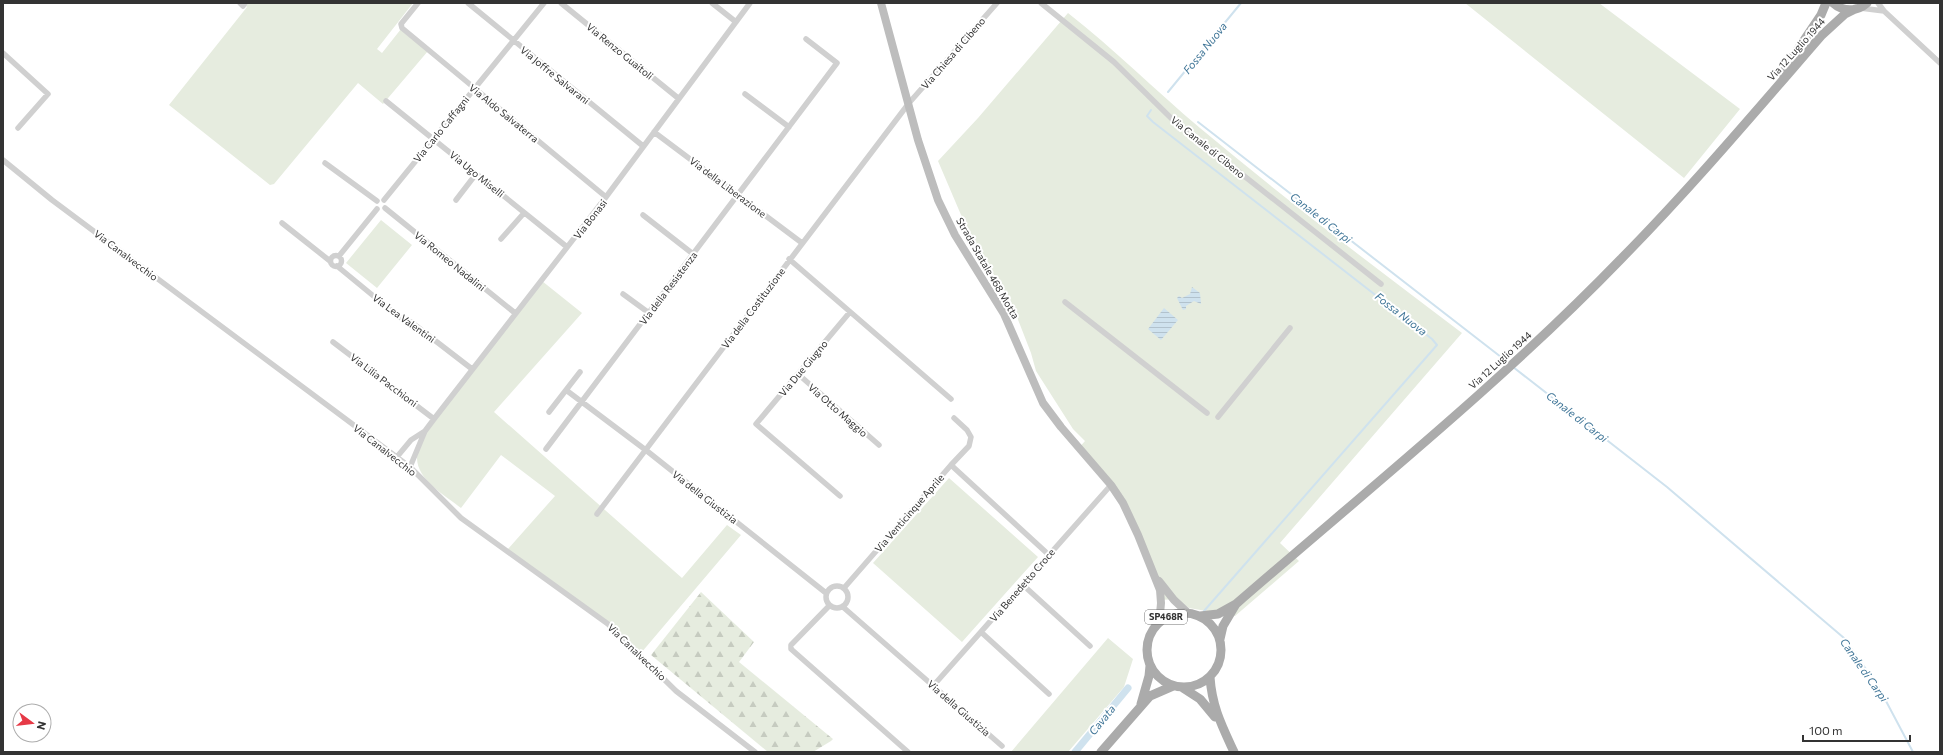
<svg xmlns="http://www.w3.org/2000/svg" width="1943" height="755" viewBox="0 0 1943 755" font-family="Commissioner,sans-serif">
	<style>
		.green { fill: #e6ecdf }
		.forest { fill: url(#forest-firs) }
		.water { fill: url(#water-rules) }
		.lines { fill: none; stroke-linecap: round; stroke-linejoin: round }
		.stream { stroke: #cfe2ee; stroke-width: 2 }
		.canal { stroke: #cfe2ee; stroke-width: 7 }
		.street { stroke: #d0d0d0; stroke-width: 5.5 }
		.secondary { stroke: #bdbdbd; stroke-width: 8 }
		.primary { stroke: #ababab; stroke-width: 9 }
		.labels { text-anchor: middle; stroke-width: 4; stroke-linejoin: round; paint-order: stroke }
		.shield { fill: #fff; stroke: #707070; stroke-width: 1 }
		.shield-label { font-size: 9px; font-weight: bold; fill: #333 }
		.street-label { font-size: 10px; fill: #333; stroke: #fff }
		.water-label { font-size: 11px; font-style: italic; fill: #3f7597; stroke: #fff }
	</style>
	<defs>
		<pattern id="forest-firs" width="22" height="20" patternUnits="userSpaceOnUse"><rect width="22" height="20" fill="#e6ecdf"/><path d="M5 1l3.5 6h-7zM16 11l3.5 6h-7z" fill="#c6cbc0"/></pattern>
		<pattern id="water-rules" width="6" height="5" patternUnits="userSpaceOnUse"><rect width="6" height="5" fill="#cfe2ee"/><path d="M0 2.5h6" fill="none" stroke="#b2c2cd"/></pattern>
	</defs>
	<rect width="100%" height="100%" fill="#fff"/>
	<!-- green -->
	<path class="green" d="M242 3H413L377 49 382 53 401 29 428 51 383 104 358 83 274 184 270 185 169 105 247 7Z
		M1465 3H1599L1740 109 1684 178Z
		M1068 13C1114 49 1155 90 1200 128 1285 199 1373 266 1462 333L1280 543 1299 561 1235 616 1189 608 1177 599 1160 600 1129 520 1118 498 1077 450 1085 441 1073 429 1036 371 1031 353 1010 299 973 243 938 161 978 118Z
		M381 220 412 245 377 288 346 263Z
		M542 281 582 313 494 412 682 578 727 525 741 535 641 653 609 623 507 550 555 496 501 455 461 508C446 496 417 480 417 458 417 444 428 431 435 419Z
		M949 478 1038 557 962 642 873 563Z
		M1108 638 1133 659 1124 687 1068 752H1011Z"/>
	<!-- forest -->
	<path class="forest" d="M701 592 754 642 739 662 833 739 831 741 813 752H768L651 655Z"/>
	<!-- water -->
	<path class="water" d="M1192 287 1200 293 1201 304 1194 301 1186 306V309L1183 310 1177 298 1179 296 1182 298 1190 294Z
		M1164 308 1178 320 1161 340 1148 329Z"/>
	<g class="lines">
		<!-- stream -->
		<path class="stream" d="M1168 92 1241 3
			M1151 110 1147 116 1153 122 1432 339 1437 345 1204 611
			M1198 122 1510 364
			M1513 367 1667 487 1844 638 1878 686 1913 752"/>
		<!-- canal -->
		<path class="canal" d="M1075 752 1128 688"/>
		<!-- street -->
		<path class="street" d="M240 3 243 6 245 3
			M418 3 401 24 402 28 606 197
			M468 3 643 146
			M561 3 678 98
			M712 3 736 22
			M1041 3 1114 62 1172 119 1381 284
			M1878 3 1884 11 1940 63
			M1860 8 1884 11
			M3 53 48 94 18 128
			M745 94 789 127
			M386 101 567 247
			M654 132 802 243
			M3 160 52 200 410 467 461 518 608 624 676 691 755 752
			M325 163 377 201
			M384 200 544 3
			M456 200 476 174
			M385 208 515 313
			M643 215 693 254
			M282 223 330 261
			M501 239 524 213
			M330.5 261a5.5 5.5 0 1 1 11 0a5.5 5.5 0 1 1-11 0Z
			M339 256 377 209
			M789 259 951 399
			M337 266 399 317 411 322 472 369
			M623 294 649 313
			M1065 302 1207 413
			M333 342 434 419
			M798 374 879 445
			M566 390 647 451 826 593
			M549 412 580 372
			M1218 417 1290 328
			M546 449 837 63 806 39
			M396 458 411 440 425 431
			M951 465 969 446 971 437 967 430 954 418
			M410 467 425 431 434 419 606 197 750 3
			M840 496 756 424 850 312
			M597 514 909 103 997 3
			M1023 585 1090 646
			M826 597a11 11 0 1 1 22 0a11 11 0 1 1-22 0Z
			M844 588 951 465 1049 555
			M829 606 791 645V649L908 752
			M843 607 1002 746
			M981 632 1049 694
			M933 686 1111 485"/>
		<!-- secondary -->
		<path class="secondary" d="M881 3 918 140 938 200 955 235 1004 314 1043 403 1061 427 1111 485 1123 503 1138 535 1160 590 1161 603 1160 614 1154 628
			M1159 581 1174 600 1188 613"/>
		<!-- primary -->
		<path class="primary" d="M1833 3C1843 12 1857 12 1867 3
			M1782 73 1821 15 1826 3
			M1147 650a37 37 0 1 1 74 0a37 37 0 1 1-74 0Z
			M1200 616 1218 614 1236 604C1366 491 1501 383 1621 259 1691 188 1756 111 1821 36L1845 14 1855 9
			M1220 639 1223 626 1236 604
			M1210 677C1212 707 1222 726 1234 752
			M1183 688 1200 699 1215 717
			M1141 704 1149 676 1150 666
			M1101 752 1150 696 1173 686"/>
	</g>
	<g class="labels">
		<!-- shield labels -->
		<rect class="shield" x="1145" y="610" width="42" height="14" rx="3"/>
		<g class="shield-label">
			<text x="1166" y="620">SP468R</text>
		</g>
		<!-- street labels -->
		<g class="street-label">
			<text transform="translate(1796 49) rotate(-48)" y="4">Via 12 Luglio 1944</text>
			<text transform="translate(620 51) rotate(39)" y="4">Via Renzo Guaitoli</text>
			<text transform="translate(953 53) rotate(-49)" y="4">Via Chiesa di Cibeno</text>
			<text transform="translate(555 75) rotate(39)" y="4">Via Joffre Salvarani</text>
			<text transform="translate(504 113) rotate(39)" y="4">Via Aldo Salvaterra</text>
			<text transform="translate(441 129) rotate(-51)" y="4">Via Carlo Caffagni</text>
			<text transform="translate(1208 147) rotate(39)" y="4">Via Canale di Cibeno</text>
			<text transform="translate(477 174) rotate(39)" y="4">Via Ugo Miselli</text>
			<text transform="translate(728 187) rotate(37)" y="4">Via della Liberazione</text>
			<text transform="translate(590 219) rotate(-52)" y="4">Via Bonasi</text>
			<text transform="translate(126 255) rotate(37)" y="4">Via Canalvecchio</text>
			<text transform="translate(450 261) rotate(39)" y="4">Via Romeo Nadalini</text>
			<text transform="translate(988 268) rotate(60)" y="4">Strada Statale 468 Motta</text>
			<text transform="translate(668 288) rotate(-53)" y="4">Via della Resistenza</text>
			<text transform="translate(753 308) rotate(-53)" y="4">Via della Costituzione</text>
			<text transform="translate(404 318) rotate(36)" y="4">Via Lea Valentini</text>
			<text transform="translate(1500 360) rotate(-42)" y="4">Via 12 Luglio 1944</text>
			<text transform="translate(803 368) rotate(-50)" y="4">Via Due Giugno</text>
			<text transform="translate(384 380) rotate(37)" y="4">Via Lilia Pacchioni</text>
			<text transform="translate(838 410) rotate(41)" y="4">Via Otto Maggio</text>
			<text transform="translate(385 450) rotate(38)" y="4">Via Canalvecchio</text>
			<text transform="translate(705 497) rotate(38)" y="4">Via della Giustizia</text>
			<text transform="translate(909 513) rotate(-49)" y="4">Via Venticinque Aprile</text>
			<text transform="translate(1022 585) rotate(-49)" y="4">Via Benedetto Croce</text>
			<text transform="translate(637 652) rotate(44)" y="4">Via Canalvecchio</text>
			<text transform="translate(959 708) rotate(41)" y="4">Via della Giustizia</text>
		</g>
		<!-- water labels -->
		<g class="water-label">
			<text transform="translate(1205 48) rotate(-51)" y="4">Fossa Nuova</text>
			<text transform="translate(1321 218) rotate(38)" y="4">Canale di Carpi</text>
			<text transform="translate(1401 314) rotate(38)" y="4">Fossa Nuova</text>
			<text transform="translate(1577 417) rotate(38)" y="4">Canale di Carpi</text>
			<text transform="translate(1864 670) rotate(55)" y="4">Canale di Carpi</text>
			<text transform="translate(1102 720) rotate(-51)" y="4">Cavata</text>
		</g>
	</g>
	<!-- border -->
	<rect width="1943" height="755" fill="none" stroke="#333333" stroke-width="8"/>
	<!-- north arrow -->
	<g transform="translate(32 723) rotate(105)"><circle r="19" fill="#ffffff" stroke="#adadad"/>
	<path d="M0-3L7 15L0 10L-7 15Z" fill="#e63946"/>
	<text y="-6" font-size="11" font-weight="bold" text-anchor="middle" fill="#333333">N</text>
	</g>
	<!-- scale -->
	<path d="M1803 735v6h107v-6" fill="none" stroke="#333333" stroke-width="2"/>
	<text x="1809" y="735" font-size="12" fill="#333333" stroke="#ffffff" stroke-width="3" paint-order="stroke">100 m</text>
</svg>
